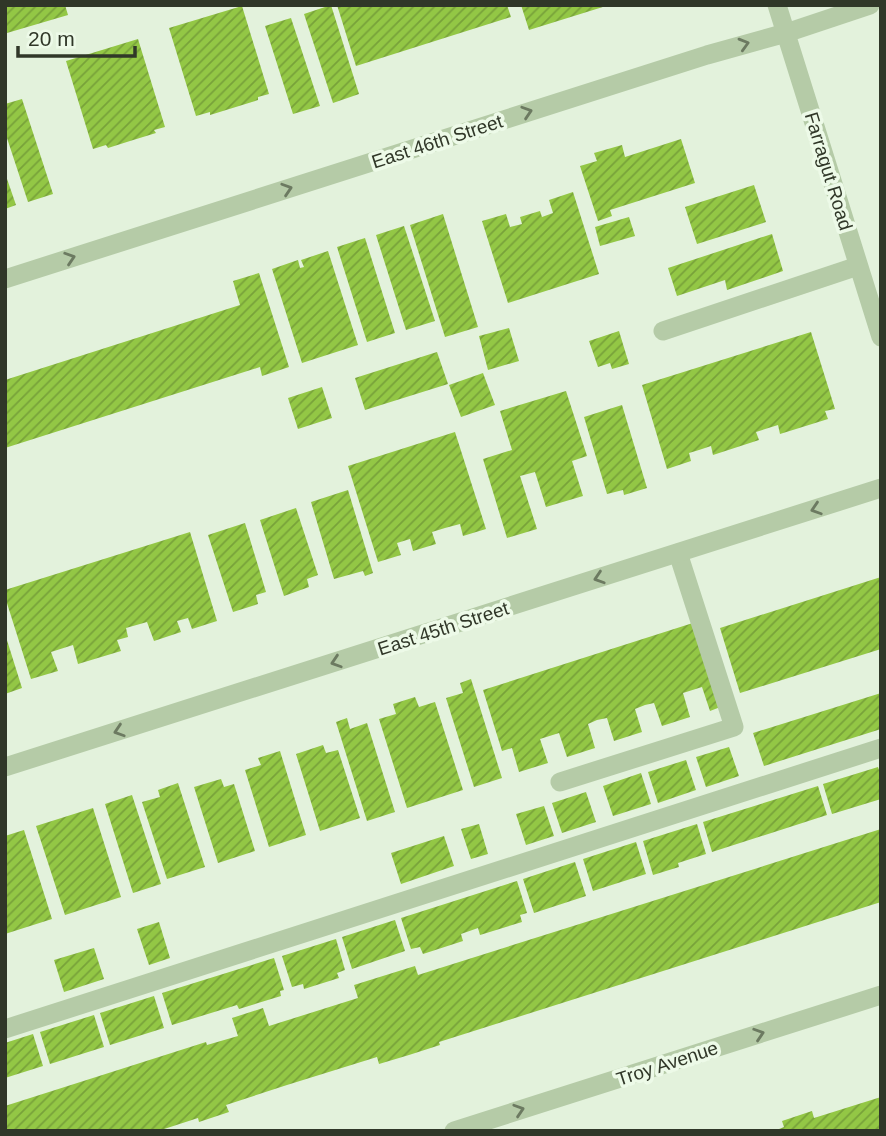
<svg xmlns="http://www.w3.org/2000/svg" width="886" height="1136" viewBox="0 0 886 1136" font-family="Arial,sans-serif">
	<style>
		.building { fill: url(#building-hatch) }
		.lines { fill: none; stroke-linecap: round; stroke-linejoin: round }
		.service { stroke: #b5cba7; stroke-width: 19 }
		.minor { stroke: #b5cba7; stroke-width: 19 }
		.oneway { stroke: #6c7a61 }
		.labels { text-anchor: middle; stroke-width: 7; stroke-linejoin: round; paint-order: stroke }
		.street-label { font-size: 19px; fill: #303728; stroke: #edfae8 }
	</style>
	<defs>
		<pattern id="building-hatch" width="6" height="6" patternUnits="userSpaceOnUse" patternTransform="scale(1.75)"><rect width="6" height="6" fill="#93c745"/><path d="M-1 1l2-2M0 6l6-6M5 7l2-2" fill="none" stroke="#78a23a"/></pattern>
	</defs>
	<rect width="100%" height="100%" fill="#e3f2dc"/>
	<!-- building -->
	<path class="building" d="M5 5H65L68 15 7 33 5 26Z
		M331 5 359 94 333 103 304 14Z
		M337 5H507L511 17 356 66Z
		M521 5H606V6L529 30Z
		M242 6 269 94 258 97V100L210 115V112L196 116 169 28Z
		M291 18 320 106 293 114 265 26Z
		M138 39 165 127 154 130 156 133 130 141 108 148 106 145 93 149 66 61Z
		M22 99 53 194 28 202 5 132V104Z
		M681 139 695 183 610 210 612 216 598 221 580 166 597 161 594 153 622 145 625 157Z
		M5 173 16 205 5 209Z
		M754 185 766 222 697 244 685 207Z
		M573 192 599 274 508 303 482 221 506 214 510 227 522 224 520 217 540 211 542 217 553 213 549 200Z
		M443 214 478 327 445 337 410 225Z
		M629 217 635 236 600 246 595 227Z
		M404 226 435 321 406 330 376 235Z
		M772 234 783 271 727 290 725 280 677 296 668 268Z
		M365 238 395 333 367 342 337 247Z
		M328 251 358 345 302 363 272 269 298 260 300 268 304 267 301 260Z
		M259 273 289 367 262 376 260 367 5 448V380L240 305 233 281Z
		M509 328 519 361 488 370 479 336Z
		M619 331 629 364 612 369 610 363 598 367 589 341Z
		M811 332 835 409 825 411 828 419 780 434 778 425 756 432 759 440 713 455 711 446 699 450 689 453 691 461 667 469 642 385Z
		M437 352 448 384 365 410 355 378Z
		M483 373 495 405 461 417 449 385Z
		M322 387 332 418 298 429 288 398Z
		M566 391 587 456 572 461 583 496 546 507 535 472 520 476 537 529 507 538 483 459 512 450 500 411Z
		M622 405 647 488 624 495 623 490 607 494 584 417Z
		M455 432 486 529 463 536 460 524 445 528 432 532 436 544 413 551 410 539 397 543 401 555 378 562 348 466Z
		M348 490 373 573 365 576 363 571 334 579 311 502Z
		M296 508 318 575 307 579 309 587 284 596 260 520Z
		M245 523 266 592 256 595 258 604 233 612 208 535Z
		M190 532 217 621 192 629 188 618 177 621 181 632 154 641 147 622 126 628 128 637 117 640 121 651 78 664 73 645 51 652 58 671 31 679 5 597V590Z
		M881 577V649L740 693 720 628Z
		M696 622 723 706 710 711 702 687 683 693 690 717 662 726 654 703 645 705 635 709 642 732 614 741 607 718 597 720 588 724 595 748 567 757 559 733 540 739 548 763 519 772 512 748 502 751 483 690Z
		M6 637 22 688 5 694V638Z
		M471 679 502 778 474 787 446 698 463 693 460 683Z
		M881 693V729L764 766 753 733Z
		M415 697 419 707 435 702 463 790 407 808 379 719 396 714 393 704Z
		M347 718 350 729 367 723 395 812 367 821 336 722Z
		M323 745 326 753 338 750 360 818 320 831 296 754Z
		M729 747 739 776 706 787 696 757Z
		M280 751 306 835 269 847 245 770 261 765 258 758Z
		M686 760 696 790 658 803 648 772Z
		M878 767 881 776V799L832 814 823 784Z
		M641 773 651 804 613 816 603 786Z
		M221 779 224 787 234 784 255 851 218 863 194 787Z
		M178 783 205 867 167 879 142 802 160 797 158 790Z
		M818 786 827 815 712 852 703 822Z
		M586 792 596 822 562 833 552 803Z
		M132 795 161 884 133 893 105 804Z
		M544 806 554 836 526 845 516 814Z
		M93 808 121 897 65 915 36 826Z
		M479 824 488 854 471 859 461 829Z
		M697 824 706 854 678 863 679 867 653 875 643 841Z
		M881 829V902L439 1042 440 1045 409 1055 379 1064 377 1057 287 1085 226 1105 229 1112 199 1122 198 1118 158 1131H5V1106L206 1042 207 1045 238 1036 232 1018 263 1008 269 1026 358 998 354 985 415 966 418 975Z
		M24 830 52 919 5 934V836Z
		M444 836 454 866 401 884 391 853Z
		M636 842 646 874 593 891 583 859Z
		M575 862 586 896 534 913 523 879Z
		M517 881 527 913 520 915 522 922 480 935 478 928 461 934 463 941 423 954 420 947 411 949 401 918Z
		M395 920 405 951 352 969 342 937Z
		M159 922 170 958 149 965 137 929Z
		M336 939 345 970 337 973 339 978 304 989 303 984 292 987 282 956Z
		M94 948 104 979 64 992 54 960Z
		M274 958 284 990 280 991 281 996 239 1009 237 1005 172 1025 162 993Z
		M154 996 164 1028 110 1045 100 1013Z
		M94 1015 104 1047 50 1064 40 1032Z
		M33 1034 43 1066 5 1078V1043Z
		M881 1097V1131H774L784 1127 782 1121 812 1111 814 1118Z"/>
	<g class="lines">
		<!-- service -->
		<path class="service" d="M663 331 858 266
			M560 782 734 727 678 553
			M5 1029 881 748"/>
		<!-- minor -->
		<path class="minor" d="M777 5 881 337
			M5 279 707 55 786 33 870 5
			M5 767 881 488
			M454 1131 881 995"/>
	</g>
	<!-- one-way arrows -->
	<defs><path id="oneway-chevron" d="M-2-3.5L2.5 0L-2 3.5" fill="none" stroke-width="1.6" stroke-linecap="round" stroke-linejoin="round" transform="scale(1.75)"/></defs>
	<g class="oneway">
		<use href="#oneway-chevron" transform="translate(744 44) rotate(-16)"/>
		<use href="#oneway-chevron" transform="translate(527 112) rotate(-18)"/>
		<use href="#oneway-chevron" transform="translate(287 189) rotate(-18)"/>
		<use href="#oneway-chevron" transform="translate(70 258) rotate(-18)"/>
		<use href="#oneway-chevron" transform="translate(816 509) rotate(162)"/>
		<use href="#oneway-chevron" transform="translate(599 578) rotate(162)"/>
		<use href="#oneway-chevron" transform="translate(336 662) rotate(162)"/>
		<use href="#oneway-chevron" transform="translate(119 731) rotate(162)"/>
		<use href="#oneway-chevron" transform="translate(759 1034) rotate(-18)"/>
		<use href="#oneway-chevron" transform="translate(519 1110) rotate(-18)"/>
	</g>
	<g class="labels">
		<!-- street labels -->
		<g class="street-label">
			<text transform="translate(437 141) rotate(-18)" y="7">East 46th Street</text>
			<text transform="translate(829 171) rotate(73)" y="7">Farragut Road</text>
			<text transform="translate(443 628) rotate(-18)" y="7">East 45th Street</text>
			<text transform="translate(667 1063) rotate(-18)" y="7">Troy Avenue</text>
		</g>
	</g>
	<!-- border -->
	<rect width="886" height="1136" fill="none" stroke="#303728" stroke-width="14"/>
	<!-- scale -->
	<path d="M18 46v10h117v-10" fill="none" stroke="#303728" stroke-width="3.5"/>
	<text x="28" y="46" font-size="21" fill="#303728" stroke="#edfae8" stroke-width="5" paint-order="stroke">20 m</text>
</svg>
